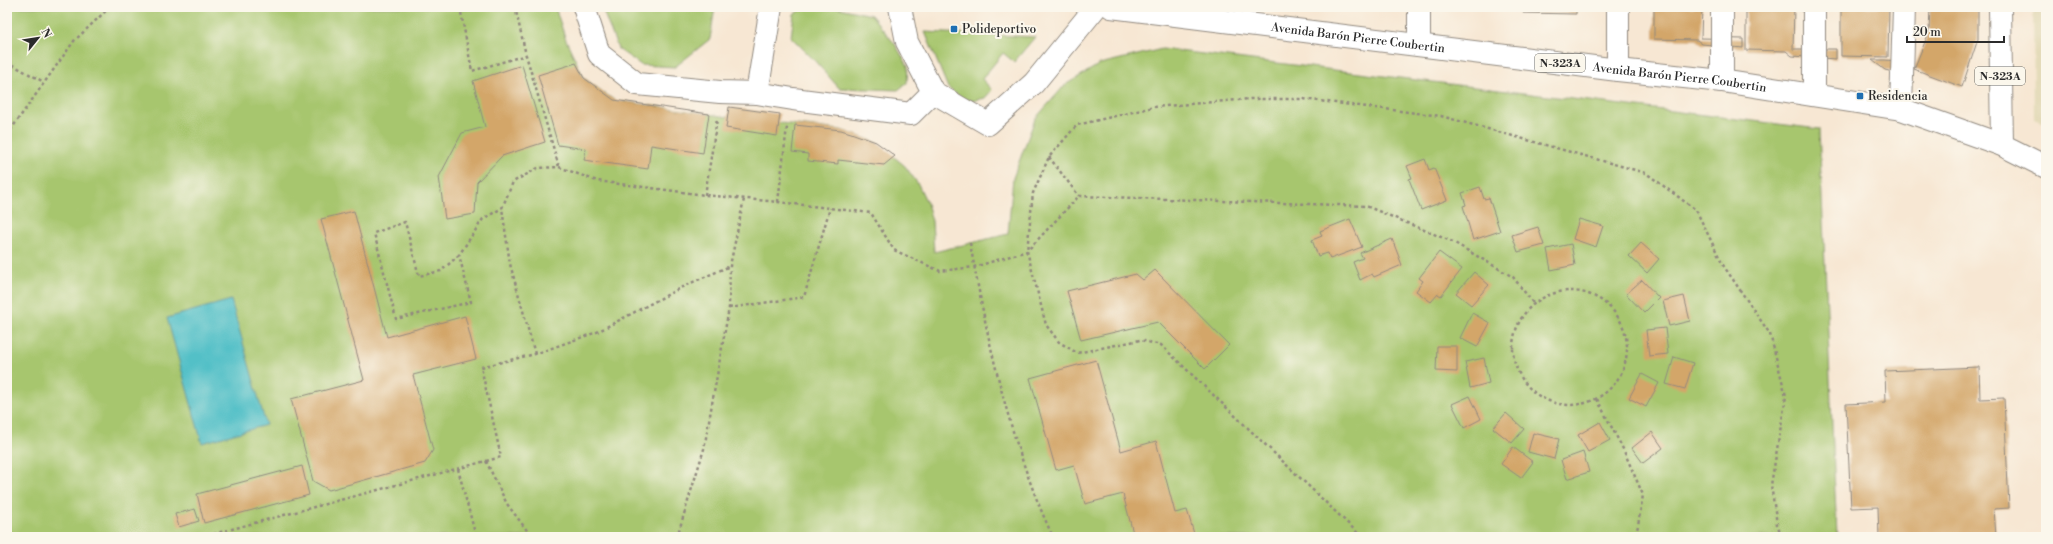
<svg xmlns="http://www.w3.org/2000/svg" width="2053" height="544" viewBox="0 0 2053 544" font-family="'Libre Bodoni',serif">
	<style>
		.built { fill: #e4dbba }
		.green { fill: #a7c66e; stroke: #69784c }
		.water { fill: #52c0c7; stroke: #3e7679 }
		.building { fill: #d3a669 }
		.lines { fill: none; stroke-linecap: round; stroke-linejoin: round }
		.minor-casing { stroke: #91897f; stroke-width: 24 }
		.major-casing { stroke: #91897f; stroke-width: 24 }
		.path { stroke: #91897f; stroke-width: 2.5; stroke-dasharray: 3 3; stroke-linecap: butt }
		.minor { stroke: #fff; stroke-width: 22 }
		.major { stroke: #fff; stroke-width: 22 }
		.poi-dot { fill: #1f6fb2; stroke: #fbf7ec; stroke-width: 1.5 }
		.labels { text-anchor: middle; stroke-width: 4; stroke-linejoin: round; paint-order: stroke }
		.shield { fill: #fbf7ec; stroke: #696865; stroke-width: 1 }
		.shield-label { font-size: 11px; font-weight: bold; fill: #2b2b2b }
		.poi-label { font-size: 12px; fill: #2b2b2b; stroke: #fbf7ec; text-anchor: start }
		.street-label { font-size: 12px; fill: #2b2b2b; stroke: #fbf7ec }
	</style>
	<rect width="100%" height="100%" fill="#fbf7ec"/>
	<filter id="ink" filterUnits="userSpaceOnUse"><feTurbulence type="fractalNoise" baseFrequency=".025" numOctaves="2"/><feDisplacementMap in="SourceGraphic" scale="8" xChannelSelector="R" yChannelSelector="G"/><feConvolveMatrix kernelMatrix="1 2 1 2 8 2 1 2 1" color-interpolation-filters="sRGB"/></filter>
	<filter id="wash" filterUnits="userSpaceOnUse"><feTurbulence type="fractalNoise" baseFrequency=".012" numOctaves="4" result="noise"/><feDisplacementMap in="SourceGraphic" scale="16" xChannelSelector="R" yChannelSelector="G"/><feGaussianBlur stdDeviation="0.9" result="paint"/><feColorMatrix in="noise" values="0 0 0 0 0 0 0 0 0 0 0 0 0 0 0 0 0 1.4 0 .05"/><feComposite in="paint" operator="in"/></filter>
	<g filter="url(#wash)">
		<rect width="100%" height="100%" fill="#f7e7d3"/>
		<!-- built -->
		<path class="built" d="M2033 7H2046V124L2034 119Z"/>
		<!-- green -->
		<path class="green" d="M7 7H555L566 40 584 78 614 100 728 117 841 130 876 142 905 166 918 184 927 203 932 221 934 252 1008 234 1013 178 1035 119 1065 85 1100 64 1162 49 1819 129 1837 537H7Z
			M604 7H715L710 39 675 67 641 65 618 49 603 11Z
			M806 7H835L871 15 895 44 908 66 907 83 898 90 839 88 814 60 791 37 794 14Z
			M925 32 1035 37 1014 62 1003 53 982 79 992 90 985 98 972 101 963 99 948 88Z"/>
		<!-- water -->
		<path class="water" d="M231 300 266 425 202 443 167 318Z"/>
		<g id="blocks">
			<!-- building -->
			<path class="building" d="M1523 7H1576V14L1523 13Z
				M1654 7H1702L1701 38 1743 39V48L1702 44 1697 40 1654 39Z
				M1746 7H1794L1793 49H1836V59L1792 56 1786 51 1746 50Z
				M1841 7H1889L1888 57 1841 56Z
				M1930 7H1978V39L1962 87 1914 69 1929 32Z
				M1872 60H1885L1912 62 1909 76 1885 70Z
				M576 63 584 78 614 100 709 114 703 153 651 145 648 169 584 160 586 149 558 145 538 75Z
				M522 65 545 142 502 156 477 182 475 214 445 219 439 177 462 133 485 127 473 81Z
				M729 107 780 114 777 136 726 128Z
				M795 125 841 130 851 133 876 142 895 156 884 165 838 160V164L808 161V154L792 152Z
				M1425 159 1429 170 1434 168 1447 200 1421 210 1409 179 1412 178 1407 166Z
				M1480 187 1484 199 1489 198 1500 231 1473 240 1463 206 1466 205 1462 193Z
				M354 211 387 337 465 316 476 359 413 375 433 450 425 463 329 490 313 481 291 399 364 380 321 219Z
				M1350 219 1362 247 1330 259 1328 253 1318 256 1312 240 1322 236 1320 231Z
				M1579 219 1603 226 1596 247 1573 239Z
				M1538 227 1544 245 1518 252 1512 235Z
				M1392 239 1402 265 1374 277 1372 274 1360 280 1353 262 1363 258 1360 253Z
				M1641 243 1659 259 1647 273 1629 256Z
				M1571 244 1575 265 1551 270 1547 249Z
				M1439 252 1462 269 1441 296 1438 294 1431 302 1416 291 1423 281 1419 278Z
				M1155 270 1229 345 1205 369 1158 322 1081 340 1067 291 1136 274 1143 280Z
				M1474 272 1489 285 1471 305 1456 293Z
				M1642 280 1659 298 1644 313 1626 294Z
				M1684 296 1690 321 1669 326 1663 301Z
				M1472 313 1490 323 1477 347 1460 338Z
				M1665 328 1668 354 1649 356 1646 330Z
				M1437 346H1457V372L1436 371Z
				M1674 357 1693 363 1685 389 1666 384Z
				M1484 358 1489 383 1470 388 1465 362Z
				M1096 360 1121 451 1156 441 1175 513 1187 510 1195 537H1134L1123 494 1085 504 1074 465 1056 470 1030 378Z
				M1979 367 1980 399 2004 398 2009 508 1994 509 1996 537H1879L1878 507 1851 508 1846 404 1886 402 1885 371Z
				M1642 374 1659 383 1646 407 1629 398Z
				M1470 396 1481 419 1464 428 1452 404Z
				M1506 413 1524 429 1512 443 1493 428Z
				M1600 422 1610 440 1588 452 1578 435Z
				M1652 432 1663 448 1643 463 1632 448Z
				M1533 433 1559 439 1554 459 1528 452Z
				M1513 447 1533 462 1521 478 1501 464Z
				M1583 452 1589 472 1567 479 1561 460Z
				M302 466 309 495 204 523 197 494Z
				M195 509 199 521 179 527 175 514Z"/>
		</g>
	</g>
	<g filter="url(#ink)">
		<use href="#blocks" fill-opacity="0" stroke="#91897f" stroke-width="1"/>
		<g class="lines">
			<defs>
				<path id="minor" d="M584 7 599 54 637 84 720 92 757 93 793 99 911 114 933 92
					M900 7 907 42 933 92 988 124 1034 83 1096 7
					M1419 7V45
					M1618 70V7
					M1722 81V7
					M757 93 771 7
					M1814 95V7
					M1901 109 1904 7"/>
				<g id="major">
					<path id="s1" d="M1111 7 1618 70 1722 81 1901 109 2002 145 2046 167"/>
					<path d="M2000 7 2002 145"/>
				</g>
			</defs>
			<!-- minor casing -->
			<use href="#minor" class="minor-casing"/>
			<!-- major casing -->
			<use href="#major" class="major-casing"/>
			<!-- path -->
			<path class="path" d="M460 7 472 71 526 55
				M515 7 526 55 559 167
				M7 62 44 82
				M7 135 74 41 110 7
				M1049 157 1079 196
				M705 195 717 119
				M778 202 787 127
				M970 243C988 343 1010 445 1053 537
				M459 255 441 271 419 276 405 222 374 233 396 319 471 302 459 255 483 219 502 208
				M1513 348a57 57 0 1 1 114 0a57 57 0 1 1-114 0Z
				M729 308 804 297 830 208
				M535 354 510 264 502 208 513 182 538 168 559 167 597 181 705 195 778 202 871 213 894 250 940 271 974 267 1027 251 1079 196 1366 206 1453 242 1513 277 1533 303
				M1597 399 1623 449 1643 495 1636 537
				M486 461 507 504 532 537
				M458 469 476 537
				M202 537 501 457 481 367 535 354 597 332 684 286 730 266
				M677 537 704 449 729 308 730 266 744 199
				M1362 537 1161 345 1140 340 1077 353 1059 342 1046 325 1027 251 1033 193 1049 157 1077 125 1154 107 1251 99H1303L1441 116 1646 173 1696 210 1723 265 1770 334 1786 396 1771 485 1777 524 1782 537"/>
			<!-- minor -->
			<use href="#minor" class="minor"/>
			<!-- major -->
			<use href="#major" class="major"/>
		</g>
	</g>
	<!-- markers -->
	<g class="poi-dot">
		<rect x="950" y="25" width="8" height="8" rx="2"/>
		<rect x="1856" y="92" width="8" height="8" rx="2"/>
	</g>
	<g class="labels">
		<!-- shield labels -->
		<g class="shield">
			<rect x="1535" y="54" width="50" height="18" rx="3"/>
			<rect x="1975" y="67" width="50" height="18" rx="3"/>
		</g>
		<g class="shield-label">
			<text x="1560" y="67">N-323A</text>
			<text x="2000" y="80">N-323A</text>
		</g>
		<!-- poi labels -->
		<g class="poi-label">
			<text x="962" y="33">Polideportivo</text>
			<text x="1868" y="100">Residencia</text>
		</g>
		<!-- street labels -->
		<g class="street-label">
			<text dy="4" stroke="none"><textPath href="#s1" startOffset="249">Avenida Barón Pierre Coubertin</textPath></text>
			<text dy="4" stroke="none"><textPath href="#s1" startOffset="573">Avenida Barón Pierre Coubertin</textPath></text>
		</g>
	</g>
	<!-- margin -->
	<rect width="2053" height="544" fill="none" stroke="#fbf7ec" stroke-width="24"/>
	<!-- north arrow -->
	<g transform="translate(38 38) rotate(60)" stroke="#fbf7ec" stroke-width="3" paint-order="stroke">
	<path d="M0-3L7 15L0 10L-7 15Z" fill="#2b2b2b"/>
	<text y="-6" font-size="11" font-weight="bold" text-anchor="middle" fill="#2b2b2b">N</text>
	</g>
	<!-- scale -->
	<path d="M1907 36v6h97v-6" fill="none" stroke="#2b2b2b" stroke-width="2"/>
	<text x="1913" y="36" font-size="12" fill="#2b2b2b" stroke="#fbf7ec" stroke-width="3" paint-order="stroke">20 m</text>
</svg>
